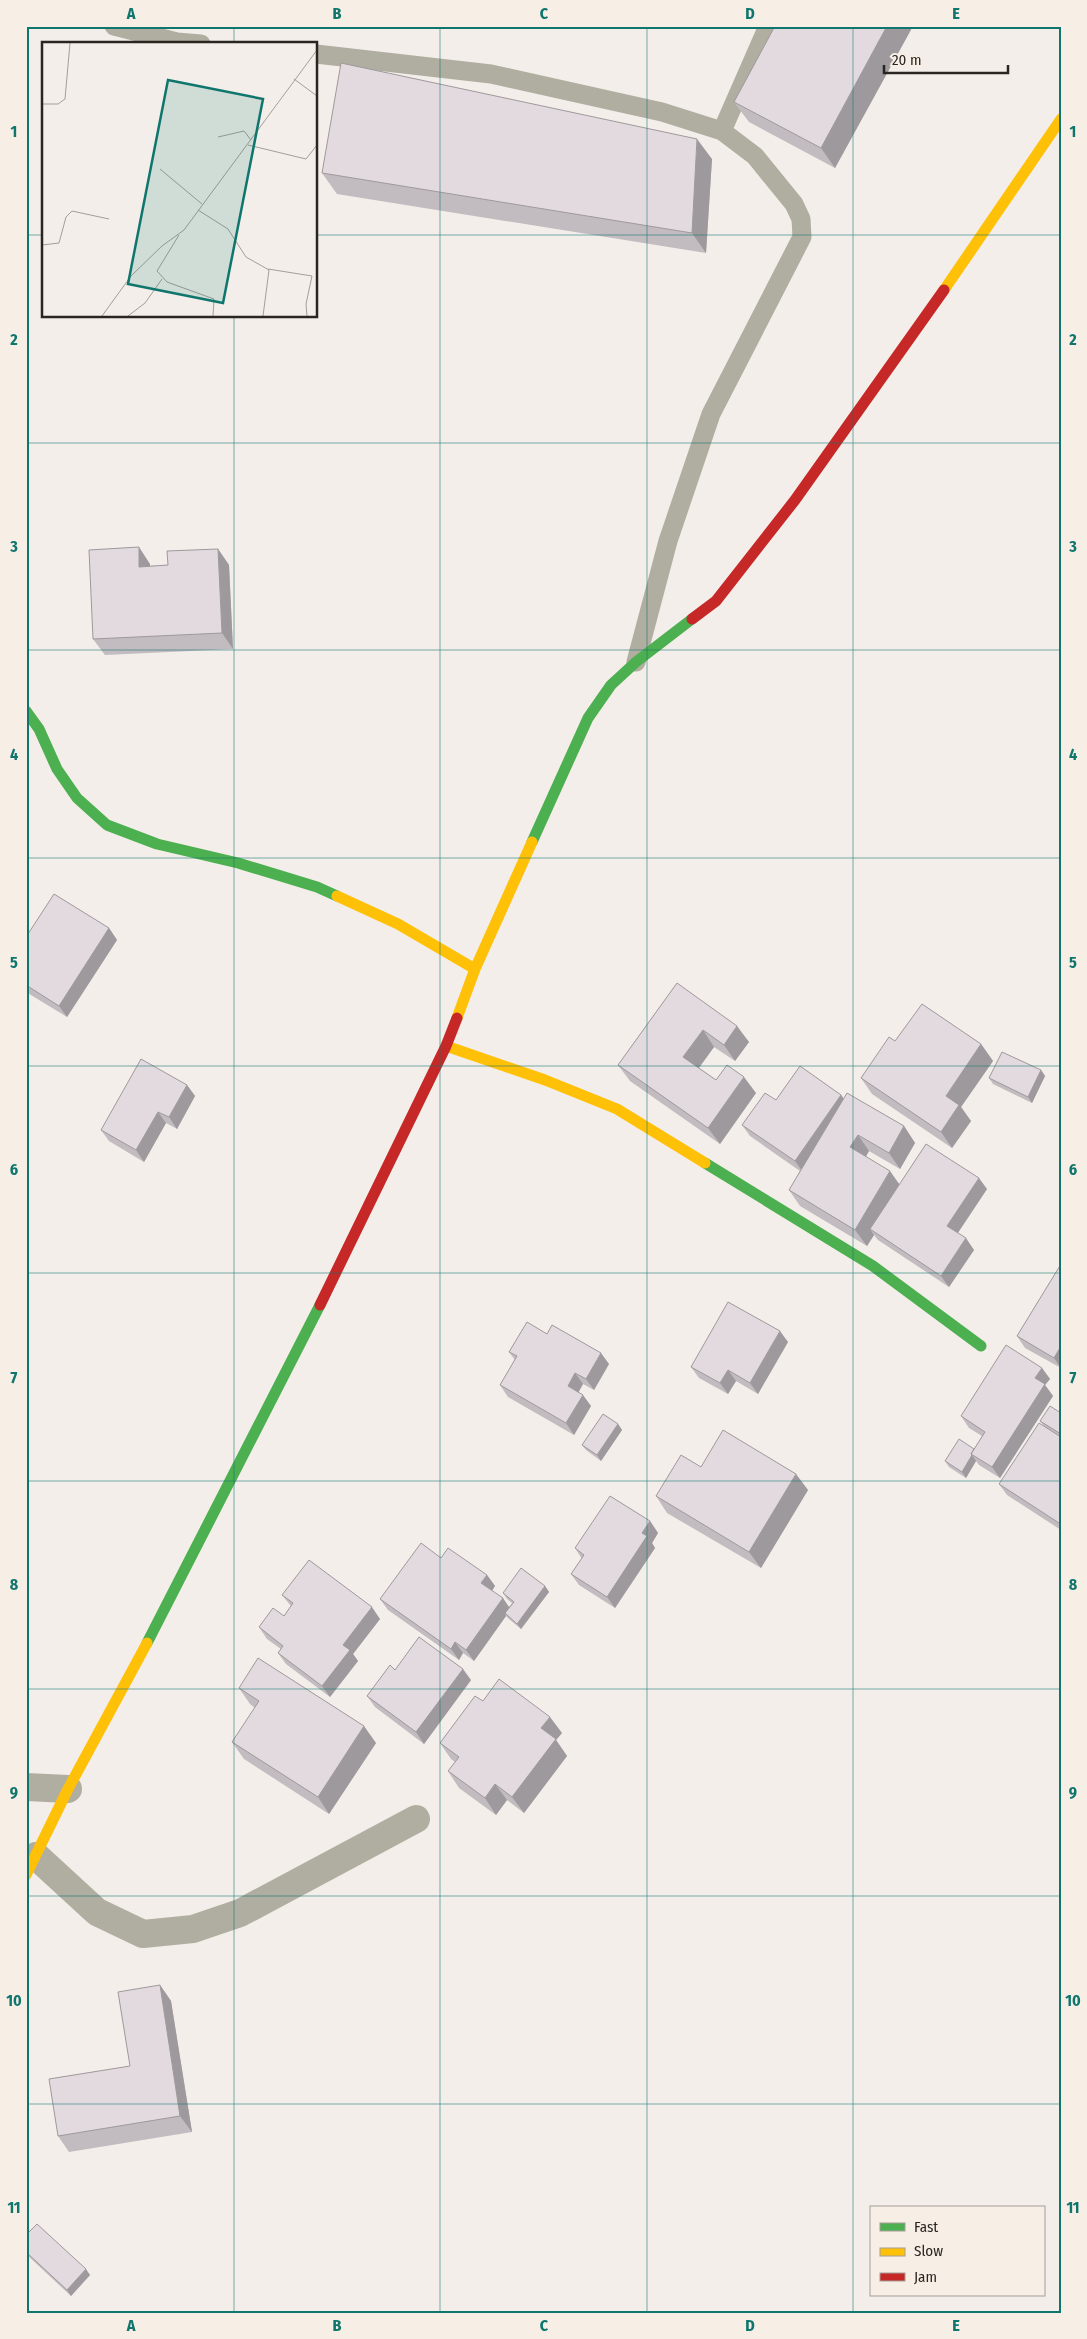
<svg xmlns="http://www.w3.org/2000/svg" width="1087" height="2339" viewBox="0 0 1087 2339" font-family="'Fira Sans Condensed',sans-serif">
	<style>
		.lines { fill: none; stroke-linecap: round; stroke-linejoin: round }
		.lane { stroke: #b0ada1; stroke-width: 19 }
		.street { stroke: #b0ada1; stroke-width: 28 }
		.fast { stroke: #4caf50; stroke-width: 11 }
		.slow { stroke: #ffc107; stroke-width: 11 }
		.jam { stroke: #c62828; stroke-width: 11 }
		.wall { fill: #c2bbc0 }
		.shaded-wall { fill: #9e999c }
		.building { fill: #e2dadf; stroke: #9e999c }
		.grid { fill: none; stroke: #0f766e; stroke-width: 1; stroke-opacity: 0.55 }
		.inset-road { fill: none; stroke: #a29e99; stroke-width: 1 }
		.view { fill: #0f766e; fill-opacity: 0.15; stroke: #0f766e; stroke-width: 2.5 }
		.inset-edge { fill: none; stroke: #292622; stroke-width: 2.5 }
		.neatline { fill: none; stroke: #0f766e; stroke-width: 2 }
		.grid-label { font-size: 16px; text-anchor: middle; font-weight: bold; fill: #0f766e }
	</style>
	<rect width="100%" height="100%" fill="#f3eee9"/>
	<g class="lines">
		<!-- lane -->
		<path class="lane" d="M114 26 177 42 201 44
			M316 54 491 74 662 112 722 131 755 156 794 204 801 219 802 237 711 414 668 541 636 662
			M722 131 768 26"/>
		<!-- street -->
		<path class="street" d="M26 1787 68 1789
			M36 1856 97 1912 143 1934 193 1929 240 1913 416 1819"/>
		<!-- fast -->
		<path class="fast" d="M26 711 39 729 57 769 77 798 107 825 157 844 238 863 317 887 337 896
			M532 842 588 718 611 685 636 662 692 619
			M705 1163 873 1266 981 1346
			M147 1643 320 1305"/>
		<!-- slow -->
		<path class="slow" d="M944 290 1061 119
			M337 896 398 924 475 969
			M457 1018 475 969 532 842
			M446 1046 545 1080 617 1109 705 1163
			M26 1875 68 1789 147 1643"/>
		<!-- jam -->
		<path class="jam" d="M692 619 716 601 795 500 944 290
			M320 1305 446 1046 457 1018"/>
	</g>
	<!-- wall -->
	<path class="wall" d="M775 26H913L835 168 749 122 734 102Z
		M712 159 706 253 337 194 322 173Z
		M218 549 229 565 233 649 105 655 93 639 150 564V566L168 565Z
		M109 928 117 940 67 1017 26 992V937Z
		M677 983 749 1042 735 1061 714 1047 699 1068 716 1080 756 1093 720 1144 630 1081 618 1065Z
		M895 1041 981 1044 993 1061 961 1107 971 1121 952 1148 872 1094 861 1078Z
		M1041 1070 1045 1076 1032 1103 993 1084 989 1078Z
		M187 1085 195 1096 177 1129 166 1123 144 1162 109 1141 101 1130Z
		M841 1095 844 1099 904 1126 915 1143 900 1169 869 1151 866 1157 899 1184 987 1189 958 1233 974 1250 949 1287 878 1240 874 1235 867 1246 800 1206 789 1190 800 1171 750 1136 742 1125 776 1100Z
		M1061 1264V1368L1025 1348 1017 1336Z
		M547 1334 609 1364 594 1390 583 1384 578 1392 591 1406 574 1435 508 1397 500 1385 515 1360 509 1352Z
		M788 1342 758 1394 736 1381 728 1394 699 1378 691 1367Z
		M1042 1368 1050 1379 1045 1385 1053 1396 1000 1478 979 1465 976 1461 966 1478 949 1467 945 1461 974 1449 982 1436 969 1428 961 1416Z
		M1061 1413V1530L1007 1495 999 1484 1044 1426 1040 1421Z
		M618 1424 622 1430 601 1461 586 1450 582 1445Z
		M701 1467 808 1490 761 1568 667 1513 656 1496Z
		M650 1521 658 1533 652 1543 655 1548 615 1608 579 1585 571 1574 582 1559 575 1548Z
		M441 1558 487 1575 495 1586 492 1591 509 1607 512 1603 507 1599 503 1593 545 1586 549 1592 521 1629 509 1619 506 1616 474 1661 463 1653 459 1660 388 1610 380 1599Z
		M282 1595 380 1619 353 1654 358 1661 330 1697 286 1664 278 1653 281 1649 267 1639 259 1627 284 1616 291 1606Z
		M471 1680 424 1744 375 1707 367 1696Z
		M239 1688 376 1743 329 1814 244 1759 232 1742 255 1708 250 1704Z
		M483 1701 562 1733 556 1740 567 1756 524 1813 507 1800 496 1815 459 1788 448 1771 455 1762 451 1759 440 1743Z
		M160 1985 171 2001 192 2132 69 2152 58 2136 130 2066Z
		M26 2235 90 2275 71 2296 26 2254Z"/>
	<!-- shaded-wall -->
	<path class="shaded-wall" d="M887 26H913L835 168 821 148Z
		M697 139 712 159 706 253 692 233Z
		M139 547 150 564V583L139 567Z
		M218 549 229 565 233 649 222 633Z
		M109 928 117 940 67 1017 59 1006Z
		M737 1026 749 1042 735 1061 724 1045Z
		M703 1030 714 1047 695 1073 683 1057Z
		M981 1044 993 1061 961 1107 971 1121 952 1148 941 1132 946 1096Z
		M1041 1070 1045 1076 1032 1103 1028 1097Z
		M744 1077 756 1093 720 1144 708 1128Z
		M187 1085 195 1096 177 1129 169 1117Z
		M841 1095 849 1106 803 1172 795 1161Z
		M158 1112 166 1123 144 1162 136 1150Z
		M904 1126 915 1143 900 1169 889 1153Z
		M858 1135 869 1151 861 1164 850 1147Z
		M890 1171 902 1188 870 1229 874 1235 867 1246 855 1230Z
		M979 1178 987 1189 955 1237 947 1226Z
		M966 1238 974 1250 949 1287 941 1276Z
		M780 1331 788 1342 758 1394 750 1383Z
		M1061 1346V1368L1054 1358Z
		M601 1353 609 1364 594 1390 586 1379Z
		M1042 1368 1050 1379 1045 1385 1053 1396 1000 1478 992 1467 1035 1378Z
		M728 1370 736 1381 728 1394 720 1383Z
		M575 1373 583 1384 576 1397 568 1386Z
		M583 1395 591 1406 574 1435 566 1423Z
		M618 1424 622 1430 601 1461 597 1455Z
		M972 1455 976 1461 966 1478 962 1472Z
		M796 1474 808 1490 761 1568 749 1552Z
		M650 1521 658 1533 652 1543 655 1548 615 1608 607 1597 642 1533Z
		M487 1575 495 1586 489 1595 481 1583Z
		M545 1586 549 1592 521 1629 517 1624Z
		M503 1598 511 1610 505 1613 506 1616 474 1661 466 1650Z
		M372 1607 380 1619 353 1654 358 1661 330 1697 322 1686 343 1645Z
		M455 1642 463 1653 459 1660 451 1649Z
		M463 1669 471 1680 424 1744 416 1732Z
		M550 1717 562 1733 556 1740 567 1756 524 1813 512 1797 541 1728Z
		M364 1726 376 1743 329 1814 318 1797Z
		M495 1784 507 1800 496 1815 485 1798Z
		M160 1985 171 2001 192 2132 180 2116Z
		M86 2269 90 2275 71 2296 67 2290Z"/>
	<!-- building -->
	<path class="building" d="M775 26H887L821 148 734 102Z
		M341 63 697 139 692 233 322 173Z
		M139 547V567L168 565 167 551 218 549 222 633 93 639 89 550Z
		M54 894 109 928 59 1006 26 985V937Z
		M677 983 737 1026 724 1045 703 1030 683 1057 716 1080 727 1065 744 1077 708 1128 618 1065Z
		M922 1004 981 1044 946 1096 959 1105 941 1132 861 1078 889 1037 895 1041Z
		M1002 1052 1041 1070 1028 1097 989 1078Z
		M141 1059 187 1085 169 1117 158 1112 136 1150 101 1130Z
		M800 1066 841 1095 795 1161 742 1125 765 1093 776 1100Z
		M847 1093 904 1126 889 1153 858 1135 850 1147 890 1171 855 1230 789 1190Z
		M926 1144 979 1178 947 1226 966 1238 941 1276 870 1229Z
		M1061 1264V1346L1054 1358 1017 1336Z
		M728 1302 780 1331 750 1383 728 1370 720 1383 691 1367Z
		M527 1322 547 1334 552 1325 601 1353 586 1379 575 1373 568 1386 583 1395 566 1423 500 1385 517 1356 509 1352Z
		M1006 1345 1042 1368 1035 1378 1045 1384 992 1467 971 1454 985 1432 961 1416Z
		M1050 1406 1061 1413V1434L1040 1421Z
		M603 1414 618 1424 597 1455 582 1445Z
		M1039 1423 1061 1437V1521L1059 1523 999 1484Z
		M723 1430 796 1474 749 1552 656 1496 681 1455 701 1467Z
		M959 1439 974 1449 971 1454 972 1455 962 1472 945 1461Z
		M610 1496 650 1521 642 1533 647 1536 607 1597 571 1574 584 1555 575 1548Z
		M421 1543 441 1558 448 1548 487 1575 481 1583 503 1598 466 1650 455 1642 451 1649 380 1599Z
		M309 1560 372 1607 343 1645 350 1650 322 1686 278 1653 283 1646 259 1627 273 1608 284 1616 293 1603 282 1595Z
		M521 1568 545 1586 517 1624 505 1613 514 1602 503 1593Z
		M419 1637 463 1669 416 1732 367 1696 390 1665 395 1670Z
		M258 1658 364 1726 318 1797 232 1742 259 1701 239 1688Z
		M499 1679 550 1717 541 1728 556 1739 512 1797 495 1784 485 1798 448 1771 459 1757 440 1743 475 1696 483 1701Z
		M160 1985 180 2116 58 2136 49 2079 130 2066 118 1992Z
		M37 2224 86 2269 67 2290 26 2252V2235Z"/>
	<!-- grid -->
	<path class="grid" d="M234 26V44M440 26V2313M647 26V2313M853 26V2313M26 235H44M316 235H1061M234 316V2313M26 443H1061M26 650H1061M26 858H1061M26 1066H1061M26 1273H1061M26 1481H1061M26 1689H1061M26 1896H1061M26 2104H1061"/>
	<!-- overview -->
	<g transform="translate(42 42)">
		<rect width="275" height="275" fill="#f3eee9"/>
		<path class="inset-road" d="M252 37 275 54M0 62H16L23 57 28 1M176 95 202 89 209 98M206 103 264 117 275 103M118 127 160 162M156 168 186 187 204 215 227 228 221 274M137 193 115 229 125 240 172 257 171 274M0 203 17 201 24 175 30 169 67 177M226 227 270 234 264 262 265 274M60 274 89 234 120 204 142 188 275 8M86 274 103 261 120 237"/>
		<path class="view" d="M126 38 221 57 181 261 86 242Z"/>
		<rect width="275" height="275" class="inset-edge"/>
	</g>
	<!-- border -->
	<rect width="1087" height="2339" fill="none" stroke="#f7eee5" stroke-width="55"/>
	<!-- legend -->
	<rect x="870" y="2206" width="175" height="90" fill="#f7eee5" stroke="#a59e97"/>
	<rect x="880" y="2223" width="25" height="8" fill="#4caf50" stroke="#a59e97"/>
	<text x="914" y="2232" font-size="15" fill="#292622">Fast</text>
	<rect x="880" y="2248" width="25" height="8" fill="#ffc107" stroke="#a59e97"/>
	<text x="914" y="2256" font-size="15" fill="#292622">Slow</text>
	<rect x="880" y="2273" width="25" height="8" fill="#c62828" stroke="#a59e97"/>
	<text x="914" y="2282" font-size="15" fill="#292622">Jam</text>
	<!-- scale -->
	<path d="M884 65v8h124v-8" fill="none" stroke="#292622" stroke-width="2.5"/>
	<text x="892" y="65" font-size="15" fill="#292622" stroke="#f7eee5" stroke-width="4" paint-order="stroke">20 m</text>
	<rect x="28" y="28" width="1032" height="2284" class="neatline"/>
	<g class="grid-label">
		<text x="131" y="19">A</text>
		<text x="337" y="19">B</text>
		<text x="544" y="19">C</text>
		<text x="750" y="19">D</text>
		<text x="956" y="19">E</text>
		<text x="14" y="137">1</text>
		<text x="1073" y="137">1</text>
		<text x="14" y="345">2</text>
		<text x="1073" y="345">2</text>
		<text x="14" y="552">3</text>
		<text x="1073" y="552">3</text>
		<text x="14" y="760">4</text>
		<text x="1073" y="760">4</text>
		<text x="14" y="968">5</text>
		<text x="1073" y="968">5</text>
		<text x="14" y="1175">6</text>
		<text x="1073" y="1175">6</text>
		<text x="14" y="1383">7</text>
		<text x="1073" y="1383">7</text>
		<text x="14" y="1590">8</text>
		<text x="1073" y="1590">8</text>
		<text x="14" y="1798">9</text>
		<text x="1073" y="1798">9</text>
		<text x="14" y="2006">10</text>
		<text x="1073" y="2006">10</text>
		<text x="14" y="2213">11</text>
		<text x="1073" y="2213">11</text>
		<text x="131" y="2331">A</text>
		<text x="337" y="2331">B</text>
		<text x="544" y="2331">C</text>
		<text x="750" y="2331">D</text>
		<text x="956" y="2331">E</text>
	</g>
</svg>
